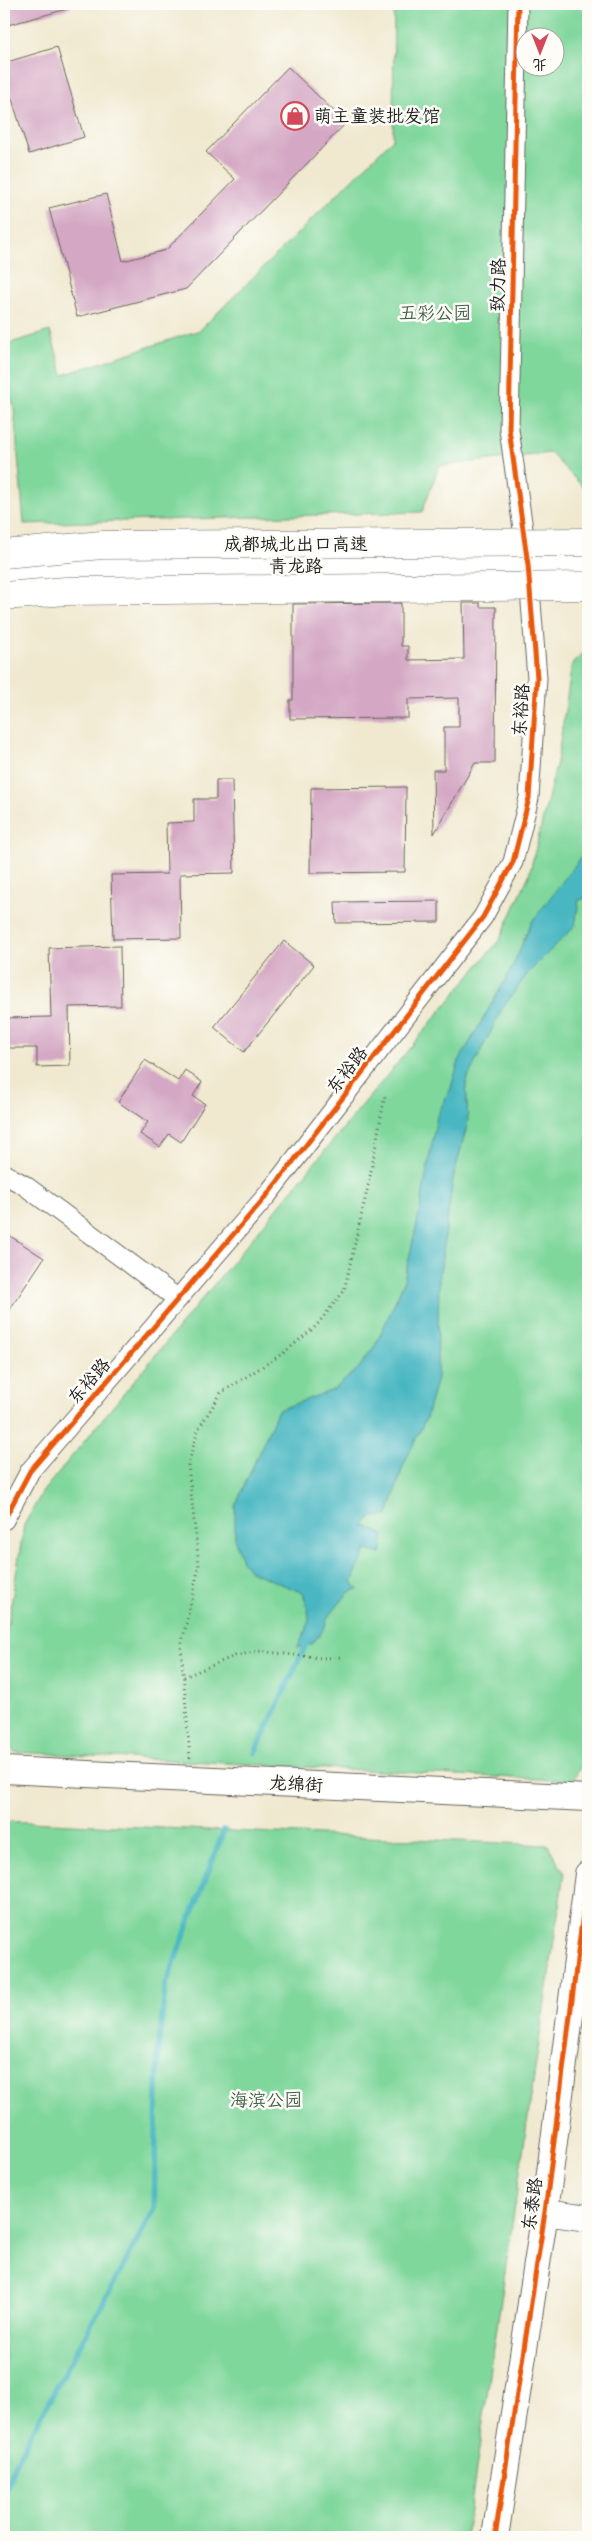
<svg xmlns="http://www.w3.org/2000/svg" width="592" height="2541" viewBox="0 0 592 2541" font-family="'Balsamiq Sans','LXGW WenKai TC',sans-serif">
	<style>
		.green { fill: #80d79c; stroke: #4e7a5c; fill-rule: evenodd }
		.water { fill: #49b7c2; stroke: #326a6f }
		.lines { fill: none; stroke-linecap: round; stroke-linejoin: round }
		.stream { stroke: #49b7c2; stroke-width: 5.5 }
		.building { fill: #d4a7c4 }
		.street-casing { stroke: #66645b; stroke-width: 21 }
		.secondary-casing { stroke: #66645b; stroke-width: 28 }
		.path { stroke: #66645b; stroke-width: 3; stroke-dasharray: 1 4; stroke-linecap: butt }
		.street { stroke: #fff; stroke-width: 19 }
		.secondary { stroke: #fff; stroke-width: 26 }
		.highway-bridge-casing { stroke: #66645b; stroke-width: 29; stroke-linecap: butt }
		.highway-bridge { stroke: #fff; stroke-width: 28 }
		.cycleway-casing { stroke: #fdfcf7; stroke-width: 8 }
		.cycleway { stroke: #e8590c; stroke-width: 5 }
		.labels { text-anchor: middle; stroke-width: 5; stroke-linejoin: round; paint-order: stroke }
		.poi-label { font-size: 18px; fill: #1c1c1c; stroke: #fdfcf7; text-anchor: start }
		.street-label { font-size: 18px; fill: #1c1c1c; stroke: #fdfcf7 }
		.park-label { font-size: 18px; fill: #3f5d49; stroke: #fdfcf7 }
	</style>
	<rect width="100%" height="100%" fill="#fdfcf7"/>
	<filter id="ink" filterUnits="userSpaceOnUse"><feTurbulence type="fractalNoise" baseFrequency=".02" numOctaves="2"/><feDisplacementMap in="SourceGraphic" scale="10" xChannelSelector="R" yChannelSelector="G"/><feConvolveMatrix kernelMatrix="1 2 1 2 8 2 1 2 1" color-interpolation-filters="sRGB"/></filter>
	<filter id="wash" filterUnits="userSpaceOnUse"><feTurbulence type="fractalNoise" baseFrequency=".0096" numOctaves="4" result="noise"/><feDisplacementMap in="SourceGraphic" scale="20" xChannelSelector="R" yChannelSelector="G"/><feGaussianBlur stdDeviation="1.12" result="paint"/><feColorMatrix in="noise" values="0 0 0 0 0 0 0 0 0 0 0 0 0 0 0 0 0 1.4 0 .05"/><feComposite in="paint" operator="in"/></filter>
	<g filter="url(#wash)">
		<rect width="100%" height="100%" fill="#f0e9d0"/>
		<!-- green -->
		<path class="green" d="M394 4H588V492L550 453 439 466 422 512 24 524 14 409 4 370V345L50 331 63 375 200 330 393 139ZM524 38H554V68H524Z
			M588 649V1754L572 1781 14 1752 4 1735V1649L24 1525 43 1491 500 939 529 875 557 762 572 664Z
			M4 1821 548 1845 564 1873 466 2537H4Z"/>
		<!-- water -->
		<path class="water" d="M588 848V898L579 900 575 926 528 973 502 1009 466 1081 468 1122 453 1179 439 1280 437 1378 426 1418 403 1466 388 1516 372 1517 363 1525 384 1535 381 1554 366 1550 352 1582 358 1589 348 1593 327 1619 324 1629 312 1644 297 1648C311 1622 312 1621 303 1593L250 1571 242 1561 235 1541V1506L278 1410 333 1390 358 1369 376 1344 403 1284 418 1219 437 1116 451 1088 459 1061 512 968 531 923Z"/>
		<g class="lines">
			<!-- stream -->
			<path class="stream" d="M255 1753 308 1640
				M4 2498 14 2465 154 2210 158 2050 166 1984 224 1830"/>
		</g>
		<g id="blocks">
			<!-- building -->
			<path class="building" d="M4 4H70L71 8 4 26Z
				M57 47 84 137 29 154 4 73V63Z
				M288 67 346 123 186 289 77 317 49 208 106 194 123 261 166 250 235 179 206 152Z
				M401 603V646H408V660L464 659 463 603H480V607H496L495 763H475L434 834 433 770H444V727H459V698L408 699V718L290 719V700H293V604Z
				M216 780H232L234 873 180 874 181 938 113 939 111 875 167 874 166 823 194 822V799H216Z
				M406 787 405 872 310 873 311 788Z
				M439 901V922L336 923 335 902Z
				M284 941 314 965 244 1052 214 1027Z
				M120 946 121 1006 69 1007 70 1066 37 1067V1048H4V1018L51 1017 49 948Z
				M145 1060 178 1081 185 1070 202 1082 193 1096 205 1104 181 1142 169 1134 160 1147 140 1134 148 1122 118 1102Z
				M4 1232 44 1258 4 1318Z"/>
		</g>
	</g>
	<g filter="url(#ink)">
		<use href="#blocks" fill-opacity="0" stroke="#66645b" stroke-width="1"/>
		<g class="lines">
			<defs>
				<path id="street" d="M4 1174 24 1185 178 1299
					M4 1520 30 1471 268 1194 483 917 513 862 529 798 537 678 528 565 509 429 518 4"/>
				<path id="secondary" d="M4 575 83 568 588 564
					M4 1770 588 1798
					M545 2212 588 2218
					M495 2537 545 2212 588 1874"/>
			</defs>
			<!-- street casing -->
			<use href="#street" class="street-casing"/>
			<!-- secondary casing -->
			<use href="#secondary" class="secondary-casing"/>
			<!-- path -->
			<path class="path" d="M184 1677 235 1656 258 1651 322 1658 342 1657
				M190 1758 181 1647 199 1566 188 1465 198 1430 221 1393 285 1352 316 1326 344 1291 369 1182 385 1095"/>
			<!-- street -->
			<use href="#street" class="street"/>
			<!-- secondary -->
			<use href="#secondary" class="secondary"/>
			<defs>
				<path id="highway-bridge" d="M4 554 102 545 588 542
					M4 596 66 591 588 586"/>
			</defs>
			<!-- highway-bridge casing -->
			<use href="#highway-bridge" class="highway-bridge-casing"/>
			<!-- highway-bridge -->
			<use href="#highway-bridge" class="highway-bridge"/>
			<defs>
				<path id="cycleway" d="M4 1520 30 1471 268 1194 483 917 513 862 529 798 537 678 528 565 509 429 518 4
					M495 2537 545 2212 588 1874"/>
			</defs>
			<!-- cycleway casing -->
			<use href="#cycleway" class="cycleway-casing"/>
			<!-- cycleway -->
			<use href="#cycleway" class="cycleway"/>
		</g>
	</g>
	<!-- icons -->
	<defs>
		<symbol id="shop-ring" viewBox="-11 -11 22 22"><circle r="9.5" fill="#fdfcf7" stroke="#d1495b" stroke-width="1.5"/><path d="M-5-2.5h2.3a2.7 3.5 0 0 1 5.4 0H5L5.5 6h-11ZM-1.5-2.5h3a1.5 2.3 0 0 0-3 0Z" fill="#d1495b"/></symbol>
	</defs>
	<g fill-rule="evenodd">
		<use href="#shop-ring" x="279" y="100" width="32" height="32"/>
	</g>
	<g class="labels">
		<!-- poi labels -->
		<g class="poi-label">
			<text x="314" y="122">萌主童装批发馆</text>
		</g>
		<!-- street labels -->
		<g class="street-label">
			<text transform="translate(498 285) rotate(-89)" y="6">致力路</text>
			<text x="296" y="550">成都城北出口高速</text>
			<text x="296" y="572">青龙路</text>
			<text transform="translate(521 710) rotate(-86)" y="6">东裕路</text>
			<text transform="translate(347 1070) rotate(-52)" y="6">东裕路</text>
			<text transform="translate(89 1381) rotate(-49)" y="6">东裕路</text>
			<text transform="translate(296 1784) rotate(3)" y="6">龙绵街</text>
			<text transform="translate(532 2204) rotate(-82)" y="6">东泰路</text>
		</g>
		<!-- park labels -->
		<g class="park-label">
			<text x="435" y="319">五彩公园</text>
			<text x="266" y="2106">海滨公园</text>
		</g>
	</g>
	<!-- margin -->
	<rect width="592" height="2541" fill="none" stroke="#fdfcf7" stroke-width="20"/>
	<!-- north arrow -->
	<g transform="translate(540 52) rotate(180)"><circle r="24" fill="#fdfcf7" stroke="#a3a29f"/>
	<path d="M0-4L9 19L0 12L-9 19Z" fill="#d1495b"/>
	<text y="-8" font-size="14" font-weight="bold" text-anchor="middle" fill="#1c1c1c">北</text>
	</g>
</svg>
